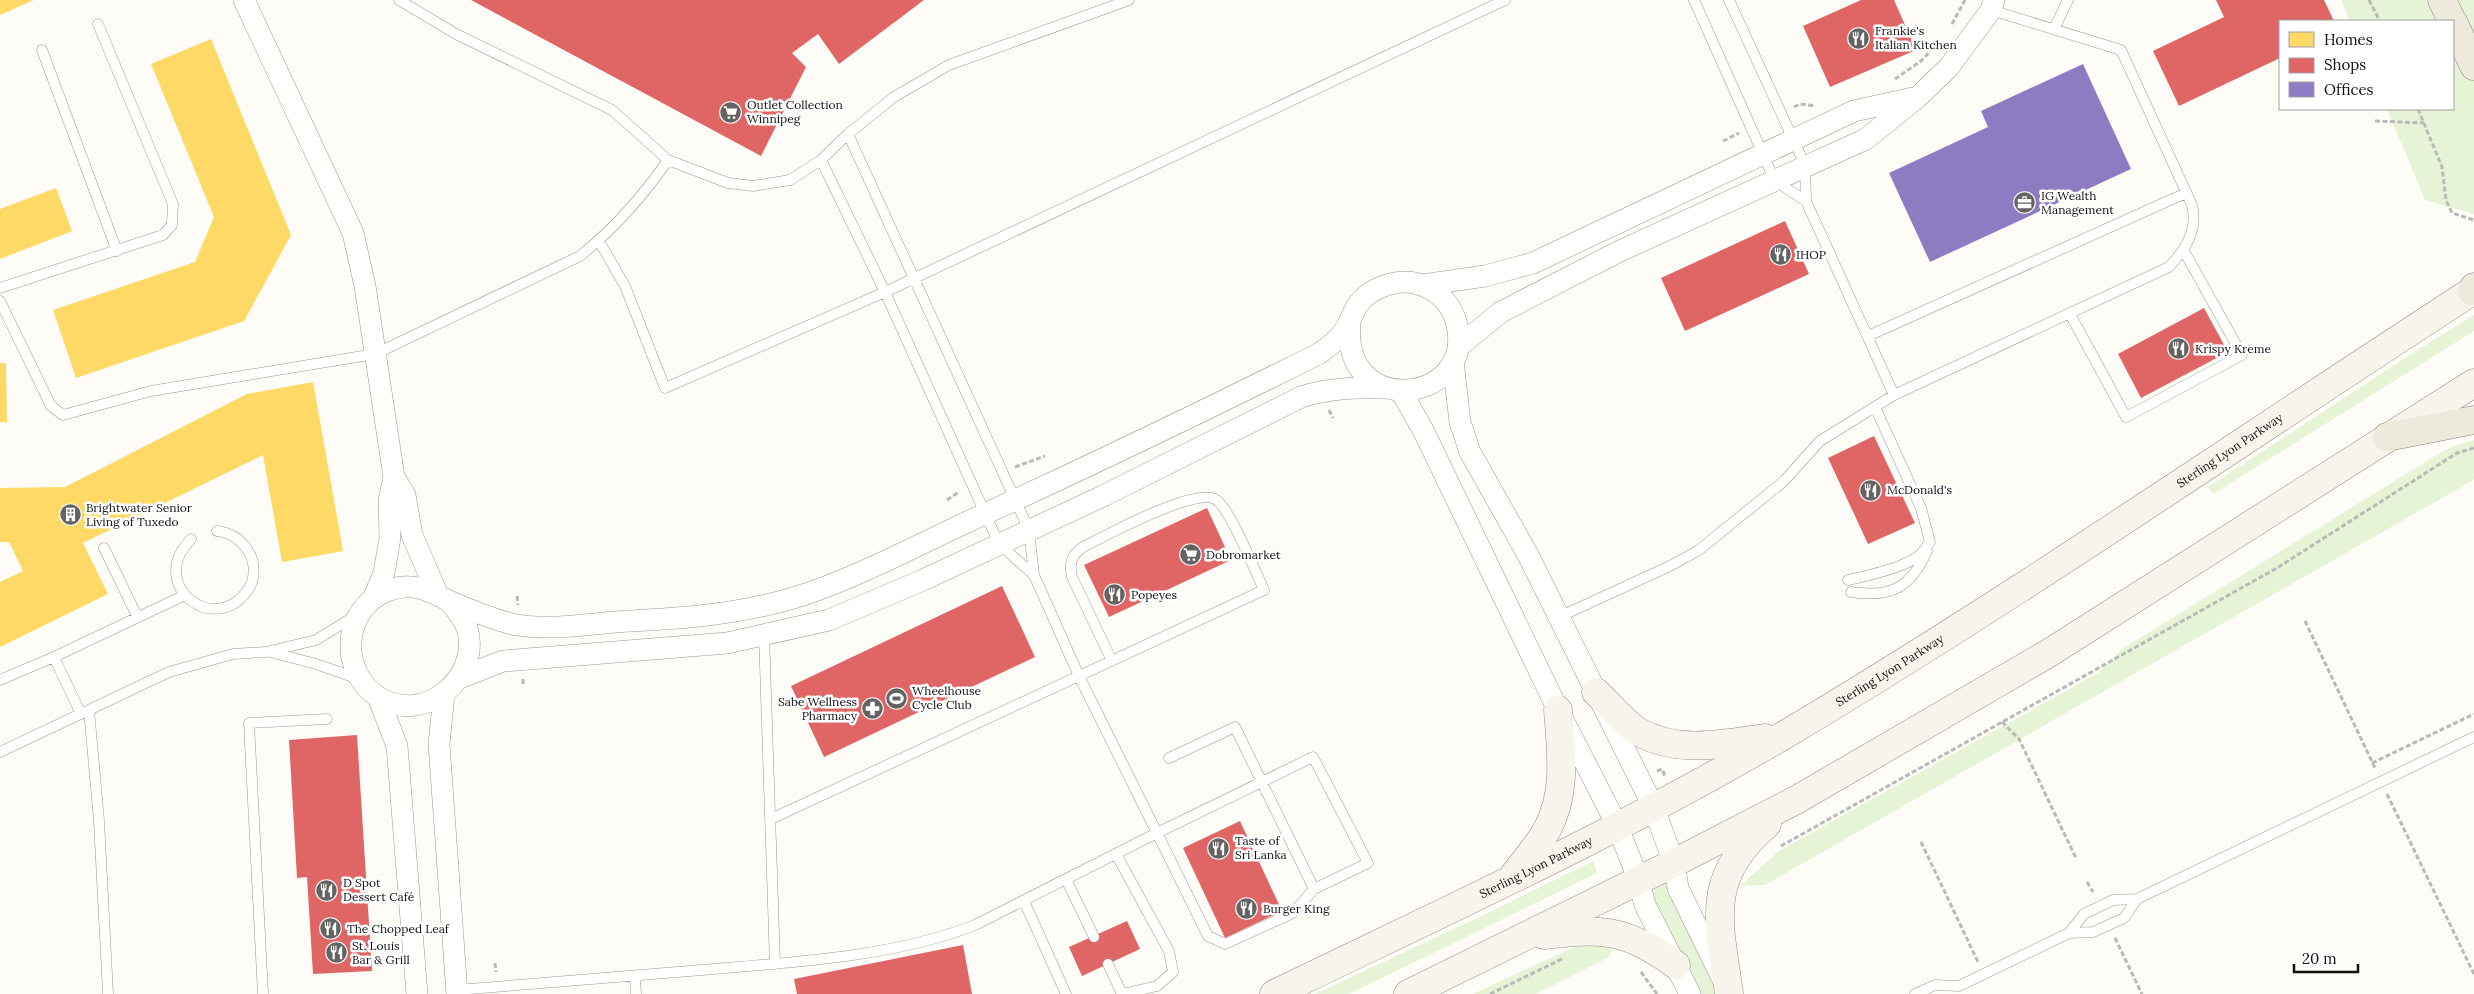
<svg xmlns="http://www.w3.org/2000/svg" width="2474" height="994" viewBox="0 0 2474 994" font-family="Lora,serif">
	<style>
		.green { fill: #e7f3d7 }
		.homes { fill: #ffd966 }
		.shops { fill: #e06666 }
		.offices { fill: #8e7cc3 }
		.lines { fill: none; stroke-linecap: round; stroke-linejoin: round }
		.service-casing { stroke: #979795; stroke-width: 11 }
		.minor-casing { stroke: #979795; stroke-width: 22 }
		.secondary-casing { stroke: #8e8d8b; stroke-width: 29 }
		.primary-casing { stroke: #858482; stroke-width: 29 }
		.path { stroke: #b9b9b8; stroke-width: 3; stroke-dasharray: 5 2.5; stroke-linecap: butt }
		.service { stroke: #fffffe; stroke-width: 10 }
		.minor { stroke: #fffffe; stroke-width: 21 }
		.secondary { stroke: #f6f4eb; stroke-width: 28 }
		.primary { stroke: #ede9dc; stroke-width: 28 }
		.labels { text-anchor: middle; stroke-width: 5; stroke-linejoin: round; paint-order: stroke }
		.poi-label { font-size: 12px; fill: #111; stroke: #fff; text-anchor: start }
		.street-label { font-size: 12px; fill: #111; stroke: #fff }
	</style>
	<rect width="100%" height="100%" fill="#fdfcf7"/>
	<!-- green -->
	<path class="green" d="M2341 0H2474V214L2425 200 2387 109H2453V21H2350Z
		M2474 315V331L2213 494 2208 487 2422 347Z
		M2474 440V479L2470 482 1765 885 1740 886 1779 851 2098 673 2122 649 2432 458 2453 446Z
		M1593 861 1597 873 1349 994H1315L1492 911Z
		M1674 863 1729 994H1690L1639 881Z
		M1599 944H1614L1609 957 1536 994H1473L1572 948Z"/>
	<!-- homes -->
	<path class="homes" d="M0 0H34L0 15Z
		M211 39 291 235 244 321 76 378 53 310 195 262 214 217 151 64Z
		M56 188 72 231 0 259V209Z
		M0 363H6L7 422H0Z
		M313 382 343 551 282 562 263 455 83 543 108 594 0 647V582L23 571 9 542H0V488L65 487 247 394Z"/>
	<!-- shops -->
	<path class="shops" d="M471 0H924L839 64 818 34 792 53 806 67 761 156Z
		M1861 0H1894L1916 50 1830 87 1803 26Z
		M2216 0H2324L2334 21H2280V58L2179 106 2153 51 2224 17Z
		M1785 221 1809 274 1685 331 1661 278Z
		M2204 308 2228 352 2141 398 2118 354Z
		M1874 436 1915 523 1868 544 1828 458Z
		M1207 508 1231 560 1109 617 1084 565Z
		M1002 586 1035 657 824 757 791 686Z
		M357 735 372 971 313 974 307 877 297 878 289 740Z
		M1240 821 1282 911 1225 938 1183 848Z
		M1127 921 1140 949 1082 976 1069 947Z
		M963 945 972 994H797L794 979Z"/>
	<!-- offices -->
	<path class="offices" d="M2083 64 2131 169 1930 262 1889 173 1988 127 1981 111Z"/>
	<g class="lines">
		<defs>
			<path id="service" d="M399 0 456 34 612 110 668 160 728 183 753 186 790 180 821 160 848 134 894 97 949 65 1129 0
				M1694 0 1775 181 1806 201
				M1729 0 1805 165 1806 201 1894 395
				M2054 29 2068 0
				M42 50 117 251
				M821 160 885 292 999 544 1034 575
				M599 241 625 286 665 388 885 292 1505 0
				M0 288 163 235 172 225 173 204 98 24
				M0 301 51 406 63 415 151 391 375 354 580 256C615 228 643 196 668 160
				M2070 314 2126 417 2242 355 2184 251
				M1868 336 2186 193
				M191 539C145 586 217 639 249 588 255 579 255 564 250 554 243 541 233 533 217 531
				M104 548 137 616
				M1848 580C1867 576 1906 567 1920 555 1924 552 1927 546 1930 542L1921 508 1875 407
				M1851 592C1890 598 1911 588 1927 551
				M1559 617 1672 565 1699 550 1784 481 1820 441 1894 395 2169 267C2186 249 2198 230 2192 205L2121 50 1991 10
				M764 634 775 964
				M270 652 316 664 359 679
				M54 657 185 595
				M0 680 54 657 81 714
				M89 710 99 821 108 994
				M0 752 169 672 233 654 266 652 316 640 355 616
				M1169 758 1235 727 1314 889 1368 863 1313 757 1157 833 1208 936 1225 944 1293 913 1314 889
				M771 819 1264 590C1256 573 1229 506 1215 499 1193 488 1107 535 1083 547 1071 556 1069 563 1072 577L1112 661
				M1116 854 1169 951 1173 972 1157 986 1122 994
				M1066 879 1094 937
				M1024 901 1066 994
				M2069 933 2084 914 2113 900 2137 899 2474 737
				M1108 964 1122 994
				M635 976 636 994
				M457 990C543 983 628 976 714 969 799 962 896 956 975 925L1157 833 1079 676 1034 575 1029 530 848 134
				M263 994 249 723 327 719
				M1915 994 1935 985 1959 986 2069 933 2093 932 2124 918 2137 899"/>
			<path id="minor" d="M244 0 353 233 365 286 394 477 389 500 390 538 384 573 373 599
				M1423 285 1485 276 1533 263 1854 111 1913 98
				M1458 347 1501 312 1620 251 1866 139 1918 97 1949 67 1991 10 1994 0
				M1453 361 1460 422 1470 452 1528 555 1653 806 1674 863 1678 888 1722 978
				M1401 391 1424 432 1558 710 1617 825 1639 881 1645 905 1690 994
				M394 477 405 495 412 535 437 593
				M449 601C456 609 463 617 467 628 482 677 424 726 378 697 339 671 342 609 387 591 411 581 428 590 449 601 464 608 501 622 517 625 549 630 583 625 615 622 645 620 676 619 707 615 740 611 777 604 809 593 871 571 929 539 989 512 1100 461 1210 408 1320 353 1327 348 1335 342 1340 336 1349 327 1351 316 1357 306 1371 286 1402 276 1424 286 1441 293 1453 307 1457 325 1475 404 1341 420 1350 323
				M460 678 503 661 727 643 829 620 923 580 1103 496 1301 397C1328 388 1356 387 1384 388
				M444 694 439 744 457 994
				M378 697 397 746 417 994"/>
			<g id="secondary">
				<path d="M1596 692C1608 703 1625 724 1639 732 1678 754 1723 744 1765 738"/>
				<path d="M1514 875C1525 860 1539 845 1548 828 1567 791 1561 751 1558 710"/>
				<path d="M1544 935C1603 928 1627 929 1676 965"/>
				<path d="M1729 993C1719 921 1704 878 1767 824"/>
				<path id="s1" d="M1274 994C1446 911 1621 831 1786 734 2021 594 2245 438 2474 290"/>
				<path d="M1408 994 1674 863 1798 799 2049 653 2474 383"/>
			</g>
			<path id="primary" d="M2442 0 2452 21
				M2453 22 2474 66
				M2472 291 2474 287
				M2387 437 2474 420"/>
		</defs>
		<!-- service casing -->
		<use href="#service" class="service-casing"/>
		<!-- minor casing -->
		<use href="#minor" class="minor-casing"/>
		<!-- secondary casing -->
		<use href="#secondary" class="secondary-casing"/>
		<!-- primary casing -->
		<use href="#primary" class="primary-casing"/>
		<!-- path -->
		<path class="path" d="M2369 0 2380 21
			M1952 24 1965 0
			M1895 79 1921 61 1940 41
			M1794 107 1800 104 1815 106
			M2418 109 2442 167 2446 200 2452 213 2474 220
			M2375 121 2424 123
			M1723 141 1739 133
			M1329 410 1333 418
			M1015 467 1045 456
			M947 500 959 492
			M517 596 518 605
			M2305 621 2375 768
			M523 679V686
			M2002 722 2019 739 2076 858
			M2372 763 2474 714
			M1657 771 1662 769 1665 776
			M2387 794 2474 974
			M1921 842 1978 962
			M1781 846 2277 568 2457 453 2474 448
			M2087 882 2093 892
			M2115 938 2142 994
			M495 963 496 972
			M1641 972 1657 994
			M1490 994 1562 959"/>
		<!-- service -->
		<use href="#service" class="service"/>
		<!-- minor -->
		<use href="#minor" class="minor"/>
		<!-- secondary -->
		<use href="#secondary" class="secondary"/>
		<!-- primary -->
		<use href="#primary" class="primary"/>
	</g>
	<!-- icons -->
	<defs>
		<symbol id="restaurant-disc" viewBox="-11 -11 22 22"><circle r="9.5" fill="#646362" stroke="#fff"/><path d="M-5-6h1v4h1v-4h1v4h1v-4h1v5L-1.5 .5V6h-2V.5L-5-1ZM5-6V6H3V1.5H1.5Q1.5-4 5-6Z" fill="#fff"/></symbol>
		<symbol id="supermarket-disc" viewBox="-11 -11 22 22"><circle r="9.5" fill="#646362" stroke="#fff"/><path d="M-6-5.5h2.5l.6 2H6L4.5 2H-2.5L-4.4-4H-6ZM-1.5 3.2a1.3 1.3 0 1 0 .1 0ZM3 3.2a1.3 1.3 0 1 0 .1 0Z" fill="#fff"/></symbol>
		<symbol id="office-disc" viewBox="-11 -11 22 22"><circle r="9.5" fill="#646362" stroke="#fff"/><path d="M-6-3h4V-5.5h4V-3h4V5H-6ZM-1-4.5V-3h2v-1.5ZM-6 0V1H6V0Z" fill="#fff"/></symbol>
		<symbol id="building-disc" viewBox="-11 -11 22 22"><circle r="9.5" fill="#646362" stroke="#fff"/><path d="M-4-6H4V6H1V3H-1V6H-4ZM-2.5-4.3h1.7v1.8h-1.7ZM.8-4.3h1.7v1.8H.8ZM-2.5-1h1.7V.8h-1.7ZM.8-1h1.7V.8H.8Z" fill="#fff"/></symbol>
		<symbol id="stadium-disc" viewBox="-11 -11 22 22"><circle r="9.5" fill="#646362" stroke="#fff"/><path d="M0-5a6.5 5 0 1 0 0 10a6.5 5 0 1 0 0-10ZM-3.5-1.8h7v3.6h-7Z" fill="#fff"/></symbol>
		<symbol id="pharmacy-disc" viewBox="-11 -11 22 22"><circle r="9.5" fill="#646362" stroke="#fff"/><path d="M-2-6h4v4h4v4h-4v4h-4v-4h-4v-4h4Z" fill="#fff"/></symbol>
	</defs>
	<g fill-rule="evenodd">
		<use href="#restaurant-disc" x="1846" y="26" width="25" height="25"/>
		<use href="#supermarket-disc" x="718" y="100" width="25" height="25"/>
		<use href="#office-disc" x="2012" y="190" width="25" height="25"/>
		<use href="#restaurant-disc" x="1768" y="242" width="25" height="25"/>
		<use href="#restaurant-disc" x="2166" y="336" width="25" height="25"/>
		<use href="#restaurant-disc" x="1858" y="478" width="25" height="25"/>
		<use href="#building-disc" x="58" y="502" width="25" height="25"/>
		<use href="#supermarket-disc" x="1178" y="542" width="25" height="25"/>
		<use href="#restaurant-disc" x="1102" y="582" width="25" height="25"/>
		<use href="#stadium-disc" x="884" y="686" width="25" height="25"/>
		<use href="#pharmacy-disc" x="860" y="696" width="25" height="25"/>
		<use href="#restaurant-disc" x="1206" y="836" width="25" height="25"/>
		<use href="#restaurant-disc" x="314" y="878" width="25" height="25"/>
		<use href="#restaurant-disc" x="1234" y="896" width="25" height="25"/>
		<use href="#restaurant-disc" x="318" y="916" width="25" height="25"/>
		<use href="#restaurant-disc" x="324" y="940" width="25" height="25"/>
	</g>
	<g class="labels">
		<!-- poi labels -->
		<g class="poi-label">
			<text x="1875" y="35">Frankie's<tspan x="1875" dy="14">Italian Kitchen</tspan></text>
			<text x="747" y="109">Outlet Collection<tspan x="747" dy="14">Winnipeg</tspan></text>
			<text x="2041" y="200">IG Wealth<tspan x="2041" dy="14">Management</tspan></text>
			<text x="1796" y="259">IHOP</text>
			<text x="2195" y="353">Krispy Kreme</text>
			<text x="1887" y="494">McDonald's</text>
			<text x="86" y="512">Brightwater Senior<tspan x="86" dy="14">Living of Tuxedo</tspan></text>
			<text x="1206" y="559">Dobromarket</text>
			<text x="1131" y="599">Popeyes</text>
			<text x="912" y="695">Wheelhouse<tspan x="912" dy="14">Cycle Club</tspan></text>
			<text x="857" y="706" text-anchor="end">Sabe Wellness<tspan x="857" dy="14">Pharmacy</tspan></text>
			<text x="1235" y="845">Taste of<tspan x="1235" dy="14">Sri Lanka</tspan></text>
			<text x="343" y="887">D Spot<tspan x="343" dy="14">Dessert Café</tspan></text>
			<text x="1263" y="913">Burger King</text>
			<text x="347" y="933">The Chopped Leaf</text>
			<text x="352" y="950">St. Louis<tspan x="352" dy="14">Bar &amp; Grill</tspan></text>
		</g>
		<!-- street labels -->
		<g class="street-label">
			<text dy="4" stroke="none"><textPath href="#s1" startOffset="1101">Sterling Lyon Parkway</textPath></text>
			<text dy="4" stroke="none"><textPath href="#s1" startOffset="696">Sterling Lyon Parkway</textPath></text>
			<text dy="4" stroke="none"><textPath href="#s1" startOffset="291">Sterling Lyon Parkway</textPath></text>
		</g>
	</g>
	<!-- legend -->
	<rect x="2279" y="20" width="175" height="90" fill="#ffffff" stroke="#a0a0a0"/>
	<rect x="2289" y="32" width="25" height="15" fill="#ffd966" stroke="#a0a0a0"/>
	<text x="2324" y="45" font-size="15" fill="#111111">Homes</text>
	<rect x="2289" y="58" width="25" height="15" fill="#e06666" stroke="#a0a0a0"/>
	<text x="2324" y="70" font-size="15" fill="#111111">Shops</text>
	<rect x="2289" y="82" width="25" height="15" fill="#8e7cc3" stroke="#a0a0a0"/>
	<text x="2324" y="95" font-size="15" fill="#111111">Offices</text>
	<!-- scale -->
	<path d="M2294 964v8h64v-8" fill="none" stroke="#111111" stroke-width="2.5"/>
	<text x="2302" y="964" font-size="15" fill="#111111" stroke="#ffffff" stroke-width="4" paint-order="stroke">20 m</text>
</svg>
